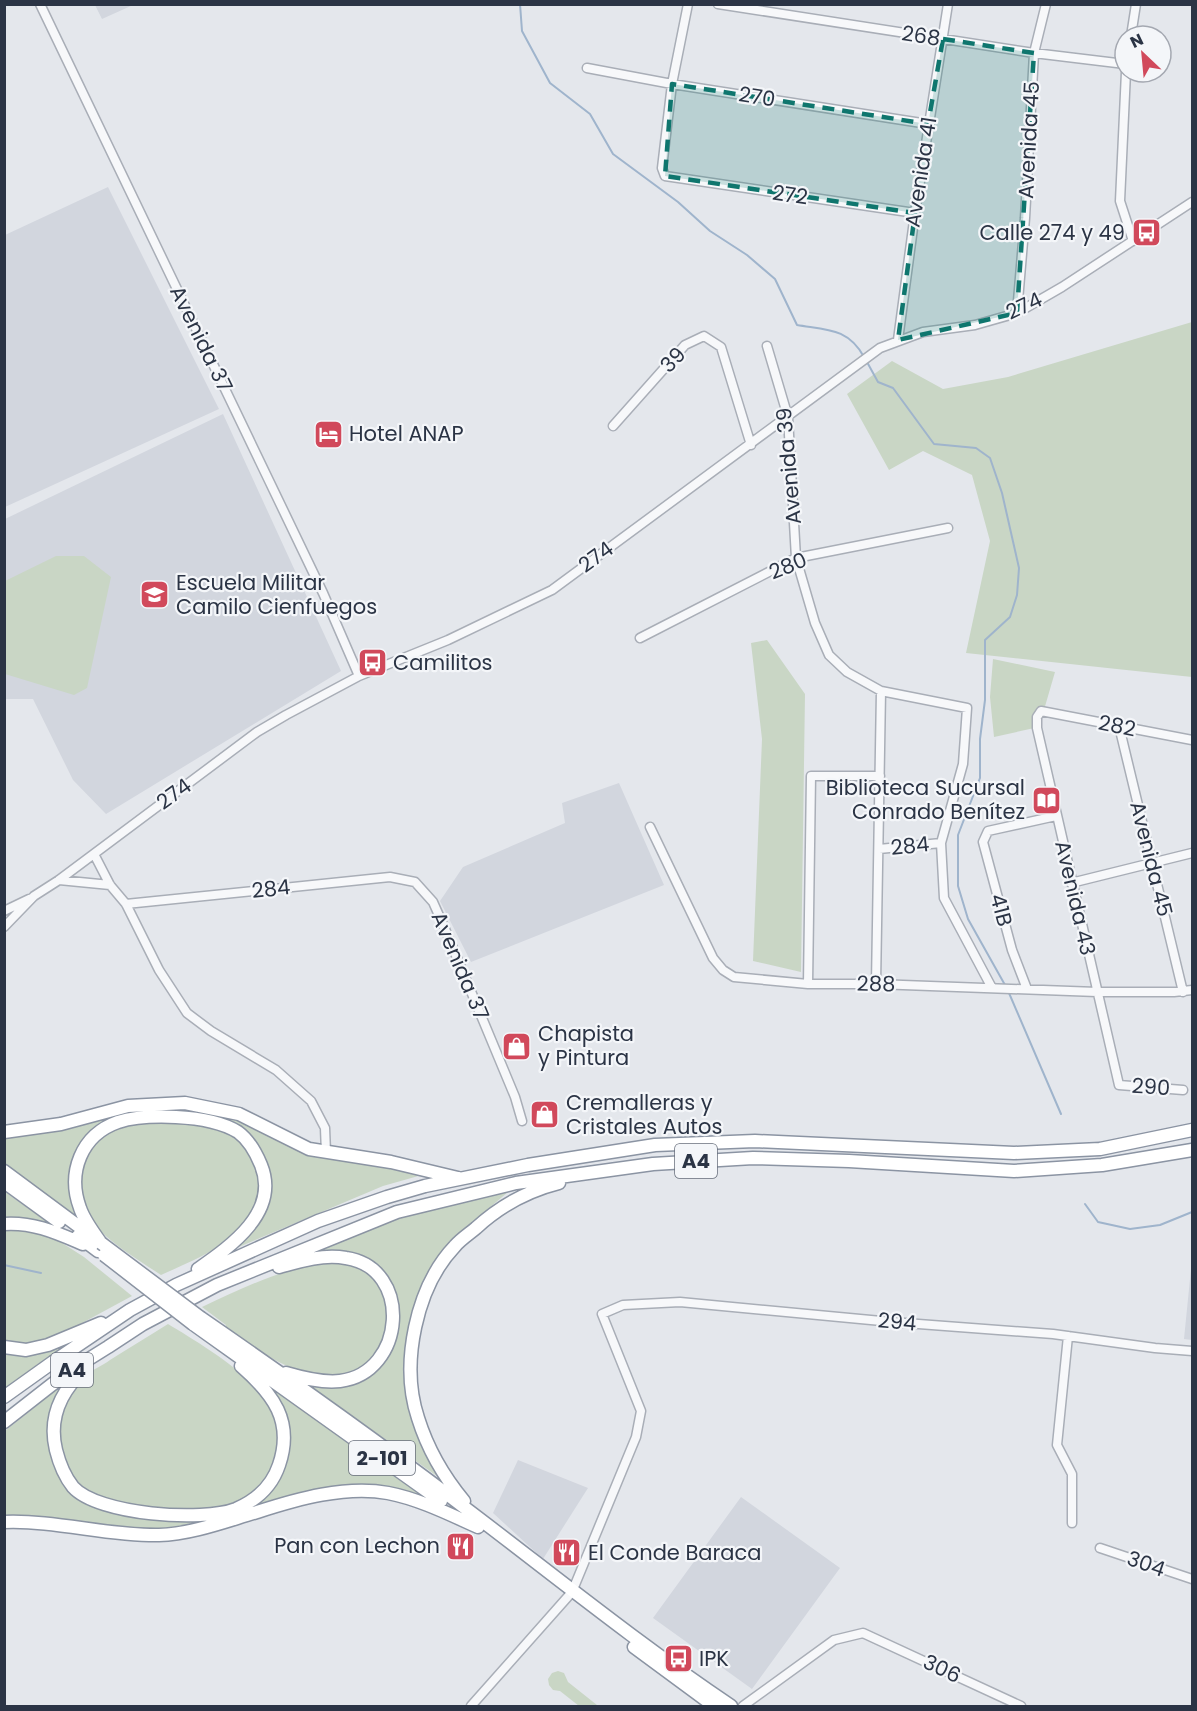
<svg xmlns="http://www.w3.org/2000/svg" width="1197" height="1711" viewBox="0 0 1197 1711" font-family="Poppins,sans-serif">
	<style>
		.built { fill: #d2d6de }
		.green { fill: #c9d6c5 }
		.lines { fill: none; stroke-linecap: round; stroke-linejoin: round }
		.stream { stroke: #9fb4cc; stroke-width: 2 }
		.minor-casing { stroke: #a9aeb7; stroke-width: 11 }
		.highway-casing { stroke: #8b94a3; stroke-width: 15 }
		.minor { stroke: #f7f8fa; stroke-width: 8 }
		.highway { stroke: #fff; stroke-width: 12 }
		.highway-bridge-casing { stroke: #8b94a3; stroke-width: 15; stroke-linecap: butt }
		.highway-bridge { stroke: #fff; stroke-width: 12 }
		.marked { fill: #0f766e; fill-opacity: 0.2; stroke: #0f766e; stroke-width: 4.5; stroke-dasharray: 12 8; stroke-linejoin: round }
		.labels { text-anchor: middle; stroke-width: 4.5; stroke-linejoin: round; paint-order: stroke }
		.shield { fill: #f4f6f9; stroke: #676e7b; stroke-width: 1.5 }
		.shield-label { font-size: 20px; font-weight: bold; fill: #2b3445 }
		.street-label { font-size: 21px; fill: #2b3445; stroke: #f4f6f9 }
		.poi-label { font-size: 21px; fill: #2b3445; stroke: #f4f6f9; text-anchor: start }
	</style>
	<rect width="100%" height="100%" fill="#e4e7ec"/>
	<!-- built -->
	<path class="built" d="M95 5H133L102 19Z
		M108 187 219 409 5 507V235Z
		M223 414 341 671 106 814 73 780 33 699H5V519Z
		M619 783 664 885 471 962 440 901 463 867 565 823 562 803Z
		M1192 1259V1340L1184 1339Z
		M518 1460 588 1488 543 1559 493 1513Z
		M741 1497 840 1568 752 1689 653 1618Z"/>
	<!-- green -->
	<path class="green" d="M1192 322V677L966 653 990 541 972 475 923 451 889 470 847 394 892 361 943 389 1008 377Z
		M56 556H84L111 577 87 688 74 695 5 674V581Z
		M767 640 805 694 801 972 753 961 762 739 751 643Z
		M993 659 1055 672 1039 727 994 737 990 697Z
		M137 1109H197L226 1116 312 1155 429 1173 383 1186 227 1252 269 1190 250 1137 182 1114 93 1132C87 1140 78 1149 73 1159 61 1181 77 1207 87 1227L5 1166 4 1136 34 1134Z
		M165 1121 198 1123 240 1138C246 1148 258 1162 259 1174 268 1232 203 1256 161 1275 137 1259 111 1244 92 1222 84 1212 82 1199 80 1187 77 1152 101 1131 133 1123 143 1121 155 1121 165 1121Z
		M5 1192 53 1226 5 1221Z
		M508 1192 468 1226 444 1250 410 1326 404 1366 408 1399 444 1481 304 1382C319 1381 346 1383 359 1380 368 1377 376 1370 381 1363 411 1330 391 1304 377 1269L304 1255 401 1218Z
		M19 1227 48 1234 84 1257 132 1296 47 1342 24 1346 5 1343 4 1229Z
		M339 1261C353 1265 366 1269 375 1280 388 1295 390 1313 386 1331 384 1337 383 1344 381 1349 369 1374 338 1380 314 1375 281 1368 253 1346 225 1329L226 1325 202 1307C247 1286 289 1265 339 1261Z
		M168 1324C201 1344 273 1386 279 1426 281 1439 278 1450 274 1462 267 1481 255 1495 236 1504 219 1511 199 1509 182 1509 134 1508 60 1502 59 1438 59 1433 58 1426 59 1420 61 1405 73 1387 83 1377 91 1370 102 1366 110 1360 129 1348 149 1336 168 1324Z
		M64 1346 5 1389 4 1352 46 1349Z
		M262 1380 425 1497 397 1491 367 1486 169 1528 129 1529 5 1519V1431L61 1386 53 1407 71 1491 175 1520 262 1496 288 1444Z
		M558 1671 564 1673 568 1682 597 1705 606 1706H579L560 1691 553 1690 549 1685 548 1679 552 1673Z"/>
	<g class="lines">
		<!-- stream -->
		<path class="stream" d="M520 4 522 31 550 83 590 114 613 154 678 202 710 231 747 255 775 279 797 325C827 330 848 328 864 357
			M867 362 878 382 893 388 934 444 976 448 990 458 1002 493 1019 568 1017 595 1010 617 985 640V700L980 739V778L958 835V886L968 919 1005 985
			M1009 993 1061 1114
			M1085 1204 1098 1222 1130 1229 1160 1225 1192 1212
			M4 1265 41 1273"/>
		<defs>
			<path id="minor" d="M40 4 323 593 359 676
				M688 4 672 84 662 168 665 176 915 213
				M718 4 1034 53 1125 64
				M1131 36 1136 4
				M587 68 672 84 928 124
				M1126 72 1120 201 1133 241
				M1017 313 1025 218 1034 53 1046 4
				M898 340 915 213 948 4
				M767 346 788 417 796 558 815 623 829 655 847 672 881 691 967 708 963 764 941 843 944 898 992 988
				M613 426 685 345 704 336 721 347 751 445
				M640 638 796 558 948 528
				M1119 726 1183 992
				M650 827 713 958 723 970 734 977 808 984H876L1097 992H1174L1192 990
				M879 849 941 843
				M94 854 110 885 126 904 159 970 187 1013 211 1031 276 1070 311 1101 325 1128 326 1153
				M59 880 110 885
				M1071 883 1192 853
				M126 904 390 877 415 882 433 902 445 929 515 1097 522 1121
				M4 911 29 899
				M4 927 34 896 59 880 257 732 286 715 359 676 448 640 552 590 880 348 923 332 975 325 1017 313 1062 287 1192 202
				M808 984 811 776H880
				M876 984 881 691
				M1027 989 1012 950 983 842 988 831 1056 816
				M1183 1090 1119 1085 1037 728V717L1041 711 1192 740
				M1068 1336 1057 1445 1072 1474V1523
				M1100 1548 1192 1579
				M471 1706 572 1592 636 1437 641 1411 602 1314 623 1305 680 1302 892 1322 1053 1334 1155 1348 1192 1351
				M743 1706 834 1640 863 1633 1021 1706"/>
			<path id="highway" d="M4 1132 61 1124 128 1106 185 1103 239 1114 309 1149 391 1162 458 1178
				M4 1171 93 1237
				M4 1182 59 1222
				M4 1224C34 1222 57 1233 83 1244
				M78 1236 98 1251
				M101 1243C93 1232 84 1220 80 1208 67 1173 81 1135 118 1122 137 1116 156 1116 176 1117 197 1118 220 1121 238 1132 249 1140 256 1153 261 1165 280 1212 231 1246 198 1269
				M279 1267C300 1261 323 1254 346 1258 413 1268 406 1373 340 1381 322 1383 303 1378 286 1373
				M201 1318C294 1382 387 1448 477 1517 561 1581 643 1647 731 1706
				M193 1324 441 1501
				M4 1347 26 1350 48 1345 101 1323
				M85 1369C62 1390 48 1417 56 1450 59 1462 65 1477 73 1487 98 1515 203 1522 236 1509 257 1500 272 1486 279 1465 294 1421 273 1394 241 1366
				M4 1397 53 1362 130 1310 176 1285 318 1221 387 1197 425 1186 528 1165 655 1145 755 1141 1014 1153 1100 1149 1192 1130
				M4 1422 68 1372 108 1347 143 1324 217 1285 397 1212 516 1183 653 1164 753 1158 849 1161 1014 1171 1102 1165 1192 1150
				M464 1501C444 1477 427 1447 418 1418 400 1364 416 1287 455 1246 461 1239 469 1234 476 1228 500 1206 527 1191 559 1183
				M4 1522C57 1520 107 1536 159 1535 192 1534 226 1521 257 1512 297 1499 346 1485 388 1493 419 1499 449 1514 478 1527
				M634 1647 714 1706"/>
		</defs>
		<!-- minor casing -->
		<use href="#minor" class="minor-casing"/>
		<!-- highway casing -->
		<use href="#highway" class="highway-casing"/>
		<!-- minor -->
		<use href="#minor" class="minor"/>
		<!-- highway -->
		<use href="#highway" class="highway"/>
		<defs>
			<path id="highway-bridge" d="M101 1243 201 1318
				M104 1255 193 1324"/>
		</defs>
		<!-- highway-bridge casing -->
		<use href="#highway-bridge" class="highway-bridge-casing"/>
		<!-- highway-bridge -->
		<use href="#highway-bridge" class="highway-bridge"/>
	</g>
	<!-- marked area -->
	<path class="marked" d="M943 39 1034 53 1017 313 898 340 915 213 665 176 672 84 928 124Z"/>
	<!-- icons -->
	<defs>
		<symbol id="bus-square" viewBox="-11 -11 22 22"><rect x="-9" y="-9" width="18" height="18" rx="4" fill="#d1495b" stroke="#f4f6f9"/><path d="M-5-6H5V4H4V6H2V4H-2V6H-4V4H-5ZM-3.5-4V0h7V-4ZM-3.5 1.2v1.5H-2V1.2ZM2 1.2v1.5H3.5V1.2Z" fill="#fff"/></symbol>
		<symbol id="hotel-square" viewBox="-11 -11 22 22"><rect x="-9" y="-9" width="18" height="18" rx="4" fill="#d1495b" stroke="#f4f6f9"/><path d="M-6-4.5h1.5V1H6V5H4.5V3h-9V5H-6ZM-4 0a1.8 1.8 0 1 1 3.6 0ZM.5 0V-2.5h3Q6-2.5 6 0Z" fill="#fff"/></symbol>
		<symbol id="school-square" viewBox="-11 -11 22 22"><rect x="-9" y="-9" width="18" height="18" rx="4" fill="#d1495b" stroke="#f4f6f9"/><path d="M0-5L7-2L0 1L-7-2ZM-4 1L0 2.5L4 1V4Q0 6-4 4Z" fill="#fff"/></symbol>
		<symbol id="library-square" viewBox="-11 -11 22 22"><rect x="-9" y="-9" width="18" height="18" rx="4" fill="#d1495b" stroke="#f4f6f9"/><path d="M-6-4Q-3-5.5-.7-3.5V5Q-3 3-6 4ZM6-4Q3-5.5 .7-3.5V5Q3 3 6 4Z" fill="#fff"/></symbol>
		<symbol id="shop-square" viewBox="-11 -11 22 22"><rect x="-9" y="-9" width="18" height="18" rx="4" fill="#d1495b" stroke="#f4f6f9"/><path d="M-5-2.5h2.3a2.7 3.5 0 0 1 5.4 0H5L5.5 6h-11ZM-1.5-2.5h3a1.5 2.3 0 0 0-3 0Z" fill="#fff"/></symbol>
		<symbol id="restaurant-square" viewBox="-11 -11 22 22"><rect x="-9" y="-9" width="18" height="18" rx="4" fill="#d1495b" stroke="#f4f6f9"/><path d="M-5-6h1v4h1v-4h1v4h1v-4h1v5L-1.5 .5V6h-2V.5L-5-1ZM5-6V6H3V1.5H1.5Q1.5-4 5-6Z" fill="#fff"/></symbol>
	</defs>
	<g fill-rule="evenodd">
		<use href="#bus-square" x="1130" y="216" width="33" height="33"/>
		<use href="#hotel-square" x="312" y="418" width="33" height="33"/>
		<use href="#school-square" x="138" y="578" width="33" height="33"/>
		<use href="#bus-square" x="356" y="646" width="33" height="33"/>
		<use href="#library-square" x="1030" y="784" width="33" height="33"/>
		<use href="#shop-square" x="500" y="1030" width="33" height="33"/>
		<use href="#shop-square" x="528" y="1098" width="33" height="33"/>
		<use href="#restaurant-square" x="444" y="1530" width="33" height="33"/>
		<use href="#restaurant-square" x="550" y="1536" width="33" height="33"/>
		<use href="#bus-square" x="662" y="1642" width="33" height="33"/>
	</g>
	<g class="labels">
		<!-- shield labels -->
		<g class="shield">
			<rect x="675" y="1144" width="42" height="34" rx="4.5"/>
			<rect x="51" y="1353" width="42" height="34" rx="4.5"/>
			<rect x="349" y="1441" width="66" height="34" rx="4.5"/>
		</g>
		<g class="shield-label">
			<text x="696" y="1168">A4</text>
			<text x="72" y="1377">A4</text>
			<text x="382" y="1465">2-101</text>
		</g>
		<!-- street labels -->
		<g class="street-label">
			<text transform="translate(921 36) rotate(9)" y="7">268</text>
			<text transform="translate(757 97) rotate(9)" y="7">270</text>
			<text transform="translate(1029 140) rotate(-87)" y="7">Avenida 45</text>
			<text transform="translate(921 172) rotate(-81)" y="7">Avenida 41</text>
			<text transform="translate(790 195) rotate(8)" y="7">272</text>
			<text transform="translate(1024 306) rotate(-25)" y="7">274</text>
			<text transform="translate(201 339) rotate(64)" y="7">Avenida 37</text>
			<text transform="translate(673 360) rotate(-46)" y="7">39</text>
			<text transform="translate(789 466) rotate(-95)" y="7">Avenida 39</text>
			<text transform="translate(596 557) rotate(-36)" y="7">274</text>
			<text transform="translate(788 566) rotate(-22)" y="7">280</text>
			<text transform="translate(1117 726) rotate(11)" y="7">282</text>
			<text transform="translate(174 794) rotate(-36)" y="7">274</text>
			<text transform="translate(910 846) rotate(-6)" y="7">284</text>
			<text transform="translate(1151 859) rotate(76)" y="7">Avenida 45</text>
			<text transform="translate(271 889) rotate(-6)" y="7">284</text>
			<text transform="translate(1075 898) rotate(77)" y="7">Avenida 43</text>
			<text transform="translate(1001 910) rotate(75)" y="7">41B</text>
			<text transform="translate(460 966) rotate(67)" y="7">Avenida 37</text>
			<text transform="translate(876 984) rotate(1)" y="7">288</text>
			<text transform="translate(1151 1087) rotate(4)" y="7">290</text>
			<text transform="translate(897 1322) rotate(5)" y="7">294</text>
			<text transform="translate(1146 1564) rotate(19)" y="7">304</text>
			<text transform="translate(942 1669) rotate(25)" y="7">306</text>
		</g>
		<!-- poi labels -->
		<g class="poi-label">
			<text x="1125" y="240" text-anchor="end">Calle 274 y 49</text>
			<text x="349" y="441">Hotel ANAP</text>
			<text x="176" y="590">Escuela Militar<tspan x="176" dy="24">Camilo Cienfuegos</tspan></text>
			<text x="393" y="670">Camilitos</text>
			<text x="1025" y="795" text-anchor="end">Biblioteca Sucursal<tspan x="1025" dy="24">Conrado Benítez</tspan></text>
			<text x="538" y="1041">Chapista<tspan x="538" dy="24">y Pintura</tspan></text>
			<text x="566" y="1110">Cremalleras y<tspan x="566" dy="24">Cristales Autos</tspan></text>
			<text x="440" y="1553" text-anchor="end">Pan con Lechon</text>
			<text x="588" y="1560">El Conde Baraca</text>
			<text x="699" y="1666">IPK</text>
		</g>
	</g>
	<!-- border -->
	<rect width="1197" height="1711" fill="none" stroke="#2b3445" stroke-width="12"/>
	<!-- north arrow -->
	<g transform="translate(1143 54) rotate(334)"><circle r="28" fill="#f4f6f9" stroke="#a4a8b1" stroke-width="1.5"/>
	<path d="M0-4.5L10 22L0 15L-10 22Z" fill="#d1495b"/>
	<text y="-9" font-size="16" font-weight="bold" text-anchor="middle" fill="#2b3445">N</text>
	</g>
</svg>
